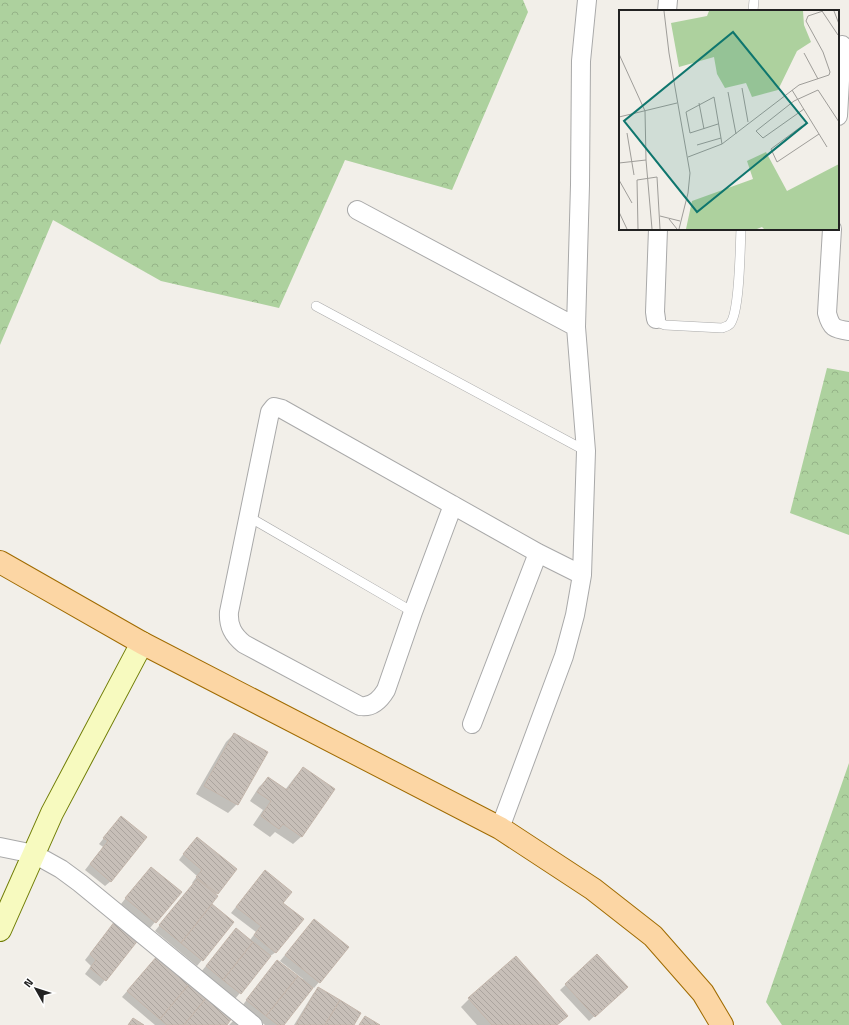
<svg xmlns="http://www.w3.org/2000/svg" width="849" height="1025" viewBox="0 0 849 1025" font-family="'Titillium Web',sans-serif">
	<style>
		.forest { fill: url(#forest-crowns) }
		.shadow { fill: #0003 }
		.building { fill: url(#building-back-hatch); stroke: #c4b6ab }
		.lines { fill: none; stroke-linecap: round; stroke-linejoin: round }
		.lane-casing { stroke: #a9a9a9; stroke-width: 10 }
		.street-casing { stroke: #a9a9a9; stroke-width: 20 }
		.secondary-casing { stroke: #707d05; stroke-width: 24 }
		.primary-casing { stroke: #a06b00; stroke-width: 24 }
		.lane { stroke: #fff; stroke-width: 9 }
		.street { stroke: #fff; stroke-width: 18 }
		.secondary { stroke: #f7fabf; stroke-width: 22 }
		.primary { stroke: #fcd6a4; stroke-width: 22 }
		.inset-road { fill: none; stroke: #9f9d99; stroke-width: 1 }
		.view { fill: #0f766e; fill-opacity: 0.15; stroke: #0f766e; stroke-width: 2 }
		.inset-edge { fill: none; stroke: #222; stroke-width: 2 }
	</style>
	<defs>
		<pattern id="forest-crowns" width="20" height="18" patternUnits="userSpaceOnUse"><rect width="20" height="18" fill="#add19e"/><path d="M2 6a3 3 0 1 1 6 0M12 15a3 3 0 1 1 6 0" fill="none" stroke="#95b388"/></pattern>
		<pattern id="building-back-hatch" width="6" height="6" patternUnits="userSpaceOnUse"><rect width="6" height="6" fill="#c7bfb8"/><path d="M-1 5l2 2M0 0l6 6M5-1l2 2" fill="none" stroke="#aba49e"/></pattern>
	</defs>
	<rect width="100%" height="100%" fill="#f2efe9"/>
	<!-- forest -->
	<path class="forest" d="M0 0H523L528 12 452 190 345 160 279 308 161 281 53 220 0 345Z
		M827 368 849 372V535L790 513Z
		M849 763V1025H782L766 1002Z"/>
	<!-- shadow -->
	<path class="shadow" d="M234 734 237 804 228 813 196 794 226 742Z
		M303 768 302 836 293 844 275 832 270 837 253 825 263 810 250 801 259 787 268 778 285 790 295 777Z
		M121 817 111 881 105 886 85 870 103 847 99 844Z
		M191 844 217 893 211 904 233 922 197 966 155 931 193 884 192 883 197 876 179 860Z
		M145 874 180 892 150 928 121 904Z
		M260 877 282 903 276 952 269 957 235 999 201 972 231 935 250 940 256 932 231 913Z
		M309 926 319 982 314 988 312 987 283 1025H265L242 1006 272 967 302 980 303 979 280 961Z
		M110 928 105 980 100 986 85 974 91 966 85 960Z
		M597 956 621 992 589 1021 560 990Z
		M152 962 225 1025H155L122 997Z
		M318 988 352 1025H294L313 994Z
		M469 999 566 1016 557 1025H477L461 1007Z
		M235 1019 242 1025H229Z"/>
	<!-- building -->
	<path class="building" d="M234 733 268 752 238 805 204 786Z
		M303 767 335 789 302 837 283 824 279 829 261 816 271 801 257 792 268 777 287 790Z
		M121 816 147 837 111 882 90 864 108 841 103 838Z
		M197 837 237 869 218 894 196 877 202 870 183 854Z
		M151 867 182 892 156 923 125 898Z
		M265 870 292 892 283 903 304 919 276 953 254 935 261 926 236 907Z
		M197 879 218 896 181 943 159 925Z
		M212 904 234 922 203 961 181 943Z
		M314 919 349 947 320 983 285 955Z
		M115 921 139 939 106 981 90 968 96 960 90 954Z
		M236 928 253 942 223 980 206 966Z
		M253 942 271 956 241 994 223 980Z
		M597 954 628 987 595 1017 565 984Z
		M158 955 190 983 160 1019 127 991Z
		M516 956 568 1016 557 1025H492L468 998Z
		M277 960 298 976 266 1016 246 1000Z
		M298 976 313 988 284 1025H278L266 1016Z
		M190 983 207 997 184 1025H167L160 1019Z
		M318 987 340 1000 325 1025H296Z
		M207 997 232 1018 227 1025H184Z
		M340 1000 361 1013 354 1025H325Z
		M365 1016 380 1025H359Z
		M133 1018 144 1025H128Z"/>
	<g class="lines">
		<defs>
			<path id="lane" d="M753 11 754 0
				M316 306 586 451
				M656 319 660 323 665 325 722 328C725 327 728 326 730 324 740 312 740 247 741 229
				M249 517 413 612"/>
			<path id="street" d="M667 11 668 0
				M838 116 842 45
				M357 210 576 327
				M832 229 827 313C831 328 834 329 849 331
				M656 319 655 312 658 229
				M453 505 413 612 386 690C380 700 372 708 360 706L244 644C233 635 228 626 229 612L270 412 274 407 282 409 538 553 582 575
				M472 724 538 553
				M500 828 564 656 575 615 582 575 586 451 576 327 580 185 581 61 587 0
				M0 847 34 854 61 869 80 883 253 1025"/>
			<path id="secondary" d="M0 930 52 813 142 643"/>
			<path id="primary" d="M0 562 142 643 500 828 593 889 653 936 703 993 722 1025"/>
		</defs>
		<!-- lane casing -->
		<use href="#lane" class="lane-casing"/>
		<!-- street casing -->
		<use href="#street" class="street-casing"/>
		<!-- secondary casing -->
		<use href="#secondary" class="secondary-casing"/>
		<!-- primary casing -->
		<use href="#primary" class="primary-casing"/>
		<!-- lane -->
		<use href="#lane" class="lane"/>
		<!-- street -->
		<use href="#street" class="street"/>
		<!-- secondary -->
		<use href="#secondary" class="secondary"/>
		<!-- primary -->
		<use href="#primary" class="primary"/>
	</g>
	<!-- overview -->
	<g transform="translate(619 10)">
		<rect width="220" height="220" fill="#f2efe9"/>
		<path d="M90 1H184L185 15 192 32 178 41 159 80 133 87 127 73 106 78 98 64 95 47 60 57 52 13 88 6ZM147 142 168 181 220 154V219H145L143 217 138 219H67L73 191 134 169 128 151Z" fill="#add19e"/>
		<path class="inset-road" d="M45 1 50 43 71 163 69 183 60 219M203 1 219 25M215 1 220 14M185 43 199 69M0 44 26 101 27 150 33 219M123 78 129 112M173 80 208 137M109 82 117 124M80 93 85 119M185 99 144 128 137 121 175 91 199 80 220 112M0 107 58 93M99 114 71 123 67 102 95 87 103 134M183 116 152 139 158 152 200 124M8 123 15 165M78 135 102 128M69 147 103 134 180 75 210 65 211 62 204 42 187 11 189 6 204 1M0 153 27 150M0 170 13 193M0 202 8 219M41 206 61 211M50 209 58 219M19 219 18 170 38 167 41 219"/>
		<path class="view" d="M114 22 188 113 78 202 5 111Z"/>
		<rect width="220" height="220" class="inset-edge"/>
	</g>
	<!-- north arrow -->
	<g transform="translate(36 989) rotate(309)" stroke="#ffffff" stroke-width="3" paint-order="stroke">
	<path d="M0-3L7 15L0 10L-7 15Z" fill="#222222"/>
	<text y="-6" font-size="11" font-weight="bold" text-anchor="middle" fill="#222222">N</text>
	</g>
</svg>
